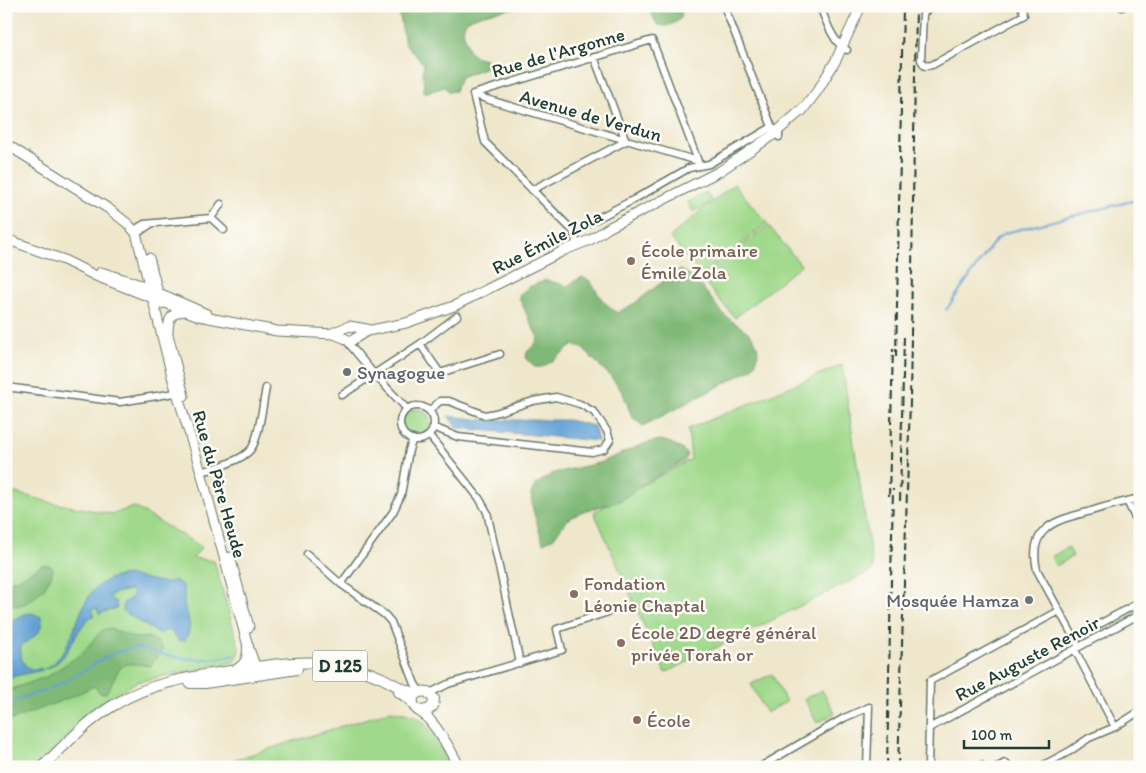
<svg xmlns="http://www.w3.org/2000/svg" width="1146" height="773" viewBox="0 0 1146 773" font-family="Itim,sans-serif">
	<style>
		.green { fill: #a0d98b; stroke: #608b60 }
		.forest { fill: #80b977; stroke: #507b56 }
		.water { fill: #62a1d4; stroke: #406f84 }
		.lines { fill: none; stroke-linecap: round; stroke-linejoin: round }
		.stream { stroke: #62a1d4; stroke-width: 2 }
		.street-casing { stroke: #687869; stroke-width: 9 }
		.secondary-casing { stroke: #687869; stroke-width: 11 }
		.primary-casing { stroke: #687869; stroke-width: 12 }
		.street { stroke: #fff; stroke-width: 6 }
		.secondary { stroke: #fff; stroke-width: 9 }
		.primary { stroke: #fff; stroke-width: 10 }
		.rail { stroke: #1f3d34; stroke-width: 2; stroke-dasharray: 8 4; stroke-linecap: butt }
		.education-dot { fill: #8d6e63; stroke: #fdfcf7; stroke-width: 2 }
		.worship-dot { fill: #6b7280; stroke: #fdfcf7; stroke-width: 2 }
		.labels { text-anchor: middle; stroke-width: 5; stroke-linejoin: round; paint-order: stroke }
		.shield { fill: #fdfcf7; stroke: #62766e; stroke-width: 1 }
		.shield-label { font-size: 18px; font-weight: bold; fill: #1f3d34 }
		.street-label { font-size: 19px; fill: #1f3d34; stroke: #fdfcf7 }
		.education-label { font-size: 19px; fill: #785e54; stroke: #fdfcf7; text-anchor: start }
		.worship-label { font-size: 19px; fill: #5b616d; stroke: #fdfcf7; text-anchor: start }
	</style>
	<rect width="100%" height="100%" fill="#fdfcf7"/>
	<filter id="ink" filterUnits="userSpaceOnUse"><feTurbulence type="fractalNoise" baseFrequency=".02" numOctaves="2"/><feDisplacementMap in="SourceGraphic" scale="10" xChannelSelector="R" yChannelSelector="G"/><feConvolveMatrix kernelMatrix="1 2 1 2 8 2 1 2 1" color-interpolation-filters="sRGB"/></filter>
	<filter id="wash" filterUnits="userSpaceOnUse"><feTurbulence type="fractalNoise" baseFrequency=".0096" numOctaves="4" result="noise"/><feDisplacementMap in="SourceGraphic" scale="20" xChannelSelector="R" yChannelSelector="G"/><feGaussianBlur stdDeviation="1.12" result="paint"/><feColorMatrix in="noise" values="0 0 0 0 0 0 0 0 0 0 0 0 0 0 0 0 0 1.4 0 .05"/><feComposite in="paint" operator="in"/></filter>
	<g filter="url(#wash)">
		<rect width="100%" height="100%" fill="#efe7cc"/>
		<!-- green -->
		<path class="green" d="M734 184 767 223 702 276 670 237 710 203 693 212 688 202 706 192 712 202Z
			M768 225 801 265 735 318 702 279Z
			M842 365 873 570 665 673 594 512 691 459 688 429Z
			M402 423a14 14 0 1 1 28 0a14 14 0 1 1-28 0Z
			M12 492 53 503 112 514 134 507 202 547 193 558 214 561 239 648 238 656 234 662 136 682 109 700 77 727 35 767H6V493Z
			M1068 547 1073 556 1056 566 1051 557Z
			M772 674 786 702 766 713 751 684Z
			M822 690 835 713 817 723 804 699Z
			M390 711C399 712 410 713 418 718 433 728 441 750 450 765L449 767H211Z"/>
		<!-- forest -->
		<path class="forest" d="M398 6H522C510 9 473 14 466 22 461 29 465 37 467 44 469 56 476 57 486 59L487 67 461 77 455 91 449 92 445 87 424 93 423 69 424 64 405 44Z
			M647 6H682L681 18C674 25 666 28 657 24Z
			M681 270C702 280 711 303 728 318 737 326 752 331 756 343 760 353 757 361 752 369L643 426 632 417 623 393 611 377 582 348 573 345 551 362 542 367H535L526 358 527 352 536 343 538 338 520 300 519 295 529 287 546 280 567 286 582 277 590 281 603 301 617 313 635 303 674 273Z
			M660 440C671 442 679 446 687 454L685 460 638 487 622 500 581 512 566 521 554 538 543 543 533 510 531 494 535 485 554 473 599 463 646 443Z
			M42 565H49L53 568C53 585 23 614 6 604V582L20 578Z
			M109 628 135 638 148 637 157 642 163 649 151 666C144 665 134 663 127 664 117 666 112 685 106 693H100L94 686 69 698 6 722V691L46 677 80 655 102 630Z"/>
		<!-- water -->
		<path class="water" d="M448 416 484 420H568L594 426 598 441 457 428Z
			M126 575 167 583 174 580C178 582 181 584 183 587 186 593 183 597 184 603 187 617 194 626 185 640L179 641 171 631 167 630 159 634 123 611V603L132 597 133 593 131 590 115 593 110 596V599L116 602 117 608 99 614 98 610 94 608 92 611 94 615C72 629 70 664 44 669 47 667 53 665 56 661 84 631 75 580 126 575Z
			M32 613 41 617C43 636 34 635 21 646 19 660 26 674 41 668L43 670 15 676 6 681V624L24 614Z"/>
		<g class="lines">
			<!-- stream -->
			<path class="stream" d="M946 310 991 246 998 238 1005 233 1140 199
				M6 703C24 697 43 692 60 684 86 672 107 650 136 648 145 647 150 651 158 653 181 660 211 662 234 655"/>
		</g>
	</g>
	<g filter="url(#ink)">
		<g class="lines">
			<defs>
				<path id="street" d="M724 6 772 127
					M820 6C825 19 834 45 847 50
					M931 6 923 14 921 60 925 66 932 65 1024 15 1021 6
					M1120 6 1122 7
					M473 94 652 40 698 161
					M473 94 486 99 698 161V164
					M473 94 485 142 573 231 577 245
					M532 190 626 141 594 57
					M211 218 224 230
					M134 230 144 224 211 218 221 204
					M573 231 633 200 689 168 709 164 772 127 779 133V137
					M136 234 151 224
					M345 339 374 374 407 409
					M420 344 440 373 500 354
					M6 387 120 402 181 392
					M342 395 420 344 457 316
					M400 423a17 17 0 1 1 34 0a17 17 0 1 1-34 0Z
					M429 411 440 401H449L485 415 495 413 533 401 556 397 580 404 594 412 607 431 610 440 604 449 592 452 458 437 433 427
					M429 435 479 498 487 512 520 663
					M201 472C214 469 243 460 251 449 259 439 263 402 266 388
					M1127 501 1140 528
					M307 554 341 584 385 615 391 622 415 684 420 691
					M341 584 393 512 401 495 409 450 413 439
					M1074 638 1140 602
					M1079 647 1037 570C1027 526 1057 520 1091 511 1107 506 1123 502 1140 498
					M1075 650 1115 727
					M430 693 448 684 562 650 557 629 611 611
					M929 728 1140 614
					M981 765 982 767
					M760 767 844 718 869 707 867 767
					M928 767 930 681 1059 611
					M998 767 1005 763 1010 767
					M1040 767 1070 751 1089 738 1115 727 1140 711"/>
				<path id="secondary" d="M802 111 818 90 836 60 861 6
					M6 144 109 209 128 224 136 233 173 380 201 472 248 646 256 668 260 671
					M6 239 64 260 96 276 199 316 277 331 334 334 351 341 367 331 406 323 454 306 565 250 590 240 610 227 720 171 773 135 805 107
					M149 258 161 304
					M101 272 141 285 207 314
					M167 331 184 396
					M168 332C168 320 171 312 185 311
					M332 333 349 326 367 329
					M230 557 249 627"/>
				<path id="primary" d="M236 670C247 664 248 657 248 646
					M190 683H205L297 669
					M399 692 413 702
					M420 711 428 710 433 706 434 699 428 692C420 690 410 694 413 704 415 710 420 711 424 714 439 729 450 749 459 767
					M42 767C65 745 87 721 114 705 150 682 196 676 237 670 271 665 304 659 338 665 353 668 368 671 382 678 394 684 403 691 416 693"/>
			</defs>
			<!-- street casing -->
			<use href="#street" class="street-casing"/>
			<!-- secondary casing -->
			<use href="#secondary" class="secondary-casing"/>
			<!-- primary casing -->
			<use href="#primary" class="primary-casing"/>
			<!-- street -->
			<use href="#street" class="street"/>
			<!-- secondary -->
			<use href="#secondary" class="secondary"/>
			<!-- primary -->
			<use href="#primary" class="primary"/>
			<!-- rail -->
			<path class="rail" d="M896 357 903 6
				M889 496 893 349
				M900 501 904 336
				M887 767 893 489
				M898 767 910 401 916 6"/>
		</g>
	</g>
	<!-- markers -->
	<g class="education-dot">
		<circle cx="631" cy="261" r="5"/>
		<circle cx="574" cy="594" r="5"/>
		<circle cx="621" cy="643" r="5"/>
		<circle cx="637" cy="720" r="5"/>
	</g>
	<g class="worship-dot">
		<circle cx="347" cy="372" r="5"/>
		<circle cx="1029" cy="600" r="5"/>
	</g>
	<g class="labels">
		<!-- shield labels -->
		<rect class="shield" x="312.5" y="650.5" width="55" height="31" rx="4"/>
		<g class="shield-label">
			<text x="340" y="672">D 125</text>
		</g>
		<!-- street labels -->
		<g class="street-label">
			<text transform="translate(558 52) rotate(-16)" y="7">Rue de l'Argonne</text>
			<text transform="translate(591 115) rotate(16)" y="7">Avenue de Verdun</text>
			<text transform="translate(547 241) rotate(-27)" y="7">Rue Émile Zola</text>
			<text transform="translate(220 484) rotate(74)" y="7">Rue du Père Heude</text>
			<text transform="translate(1027 658) rotate(-28)" y="7">Rue Auguste Renoir</text>
		</g>
		<!-- education labels -->
		<g class="education-label">
			<text x="641" y="257">École primaire<tspan x="641" dy="22">Émile Zola</tspan></text>
			<text x="584" y="590">Fondation<tspan x="584" dy="22">Léonie Chaptal</tspan></text>
			<text x="631" y="639">École 2D degré général<tspan x="631" dy="22">privée Torah or</tspan></text>
			<text x="647" y="727">École</text>
		</g>
		<!-- worship labels -->
		<g class="worship-label">
			<text x="357" y="379">Synagogue</text>
			<text x="1019" y="607" text-anchor="end">Mosquée Hamza</text>
		</g>
	</g>
	<!-- margin -->
	<rect width="1146" height="773" fill="none" stroke="#fdfcf7" stroke-width="25"/>
	<!-- scale -->
	<path d="M964 740v8h85v-8" fill="none" stroke="#1f3d34" stroke-width="2.5"/>
	<text x="971" y="740" font-size="15" fill="#1f3d34" stroke="#fdfcf7" stroke-width="4" paint-order="stroke">100 m</text>
</svg>
